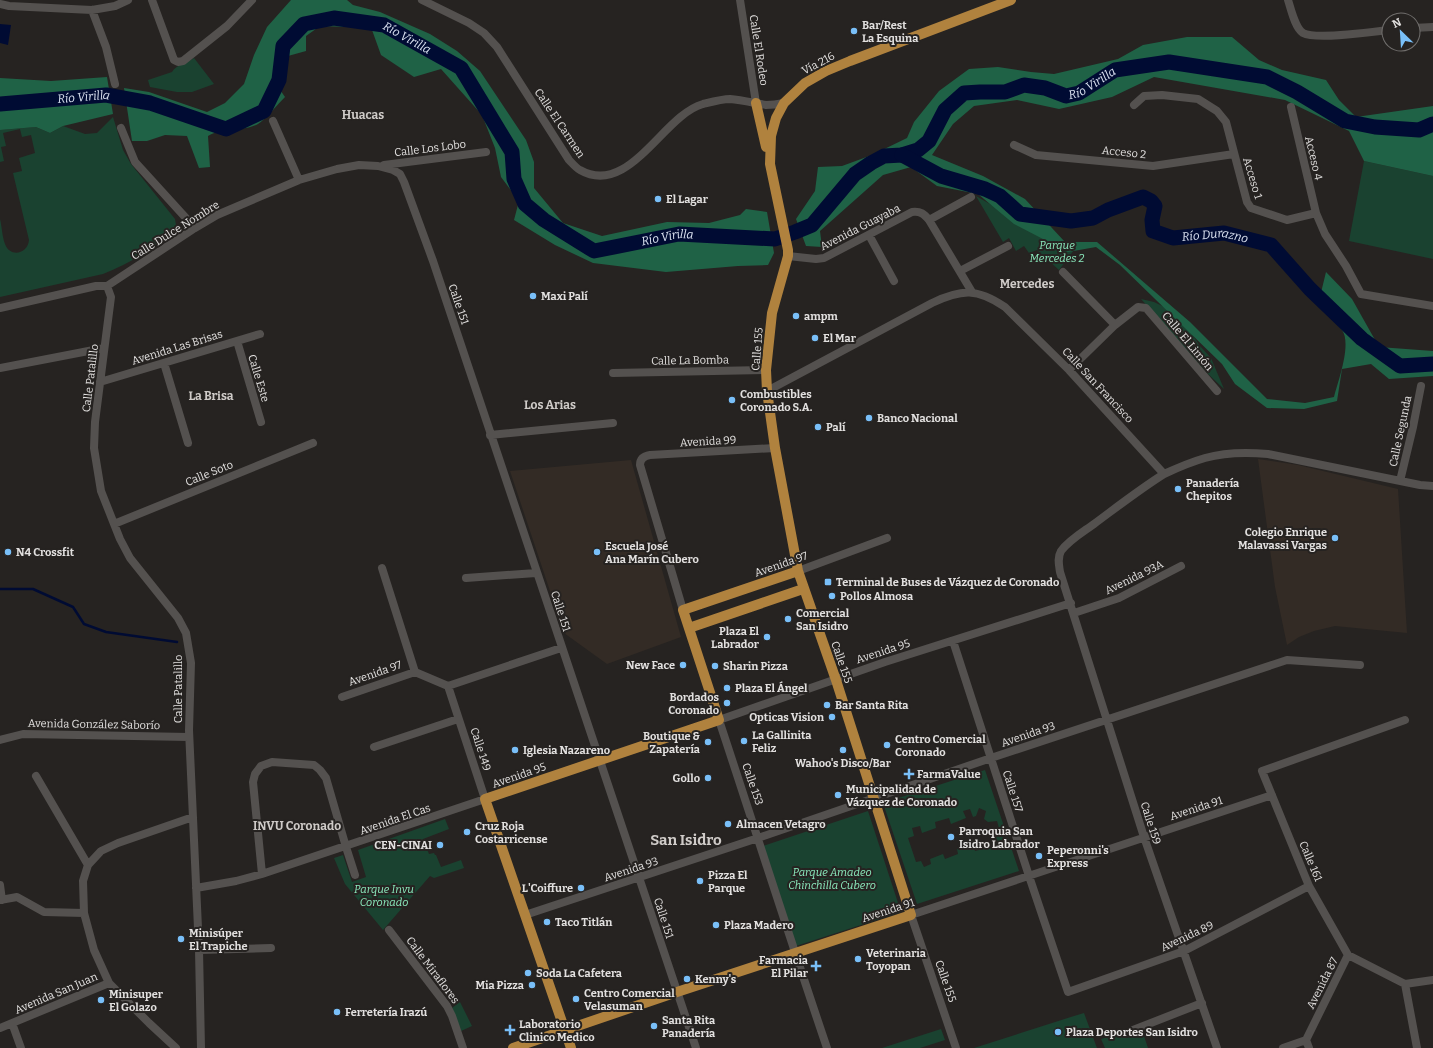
<svg xmlns="http://www.w3.org/2000/svg" width="1433" height="1048" viewBox="0 0 1433 1048" font-family="Bitter,serif">
	<style>
		.built { fill: #332b25 }
		.green { fill: #1a4230; fill-rule: evenodd }
		.forest { fill: #1f6246 }
		.water { fill: #000b33 }
		.lines { fill: none; stroke-linecap: round; stroke-linejoin: round }
		.stream { stroke: #000b33; stroke-width: 2.5 }
		.river { stroke: #000b33; stroke-width: 15 }
		.minor { stroke: #54514f; stroke-width: 8 }
		.major { stroke: #b0823e; stroke-width: 10 }
		.poi-dot { fill: #79bff8; stroke: #262321; stroke-width: 1.5 }
		.labels { text-anchor: middle; stroke-width: 4; stroke-linejoin: round; paint-order: stroke }
		.poi-label { font-size: 11px; font-weight: bold; fill: #e2e0df; stroke: #262321; text-anchor: start }
		.street-label { font-size: 11px; fill: #e2e0df; stroke: #262321 }
		.park-label { font-size: 11px; font-style: italic; fill: #8beabd; stroke: #262321 }
		.water-label { font-size: 12px; font-style: italic; fill: #dbe3f2; stroke: #262321 }
		.neighbourhood-label { font-size: 12px; font-weight: bold; fill: #cfcbc8; stroke: #262321 }
		.district-label { font-size: 15px; font-weight: bold; fill: #cfcbc8; stroke: #262321 }
	</style>
	<rect width="100%" height="100%" fill="#262321"/>
	<!-- built -->
	<path class="built" d="M1258 459 1298 465 1398 489 1407 633 1335 626 1314 631 1299 637 1287 645 1275 587Z
		M631 460 681 637 607 664 564 633 510 471Z"/>
	<!-- green -->
	<path class="green" d="M194 58 214 84 192 92H177L150 87 148 80 172 72C176 65 187 63 194 58Z
		M113 117 123 150 131 164 175 219 176 225 175 231C154 249 128 264 103 274L0 297V219C2 227 2 236 5 244 10 258 28 254 29 240L13 173 22 171 19 158 35 153 31 135 22 137 20 129 3 133 6 146 1 147 4 161 0 162V130L36 127 50 133 63 126 85 134 97 133Z
		M1364 161 1433 176V259L1349 241Z
		M976 196 1016 219 1065 242H1080L1059 270 1037 250 1029 253 1024 246 1016 251 1009 238 1003 242Z
		M1141 299 1154 302 1177 313 1200 346 1211 358 1224 389 1207 373Z
		M985 770 1019 871 917 904 883 803ZM979 808 986 811 984 819 988 822 997 821 999 828 991 830 989 835 994 840 989 845 985 841 982 843 983 849 975 851 973 845 957 849 958 854 945 859 943 854 930 859 931 864 924 867 921 861 916 862 908 838 914 836 912 828 920 826 922 833 936 828 935 822 949 818 951 824 966 818 963 811 970 809 973 817 976 816Z
		M868 811 901 912 796 946 763 846Z
		M445 819 449 829 423 839 429 854 434 853 435 855H436L441 867 461 860 464 868 434 878 430 876 383 930 345 884 334 858 343 855 352 882 366 877 358 850Z
		M460 1002 472 1026 461 1031 452 1008Z
		M1084 1013 1097 1048H974L1074 1016Z
		M941 1029 945 1040 920 1048H882Z
		M1123 1032 1127 1038 1143 1033 1148 1048H1105L1101 1039Z"/>
	<!-- forest -->
	<path class="forest" d="M291 0H347L353 5 380 12 430 34 457 51 480 71 526 140 534 162V188L563 223 602 236 667 222 709 223 740 215 746 209 767 212 774 253 768 265 738 266 666 272 593 263 555 245 514 220 519 201 501 177 495 148 482 115 441 69 414 77 381 55 372 30 350 27 320 26 306 36V51L288 56 282 70 274 81 285 97C278 104 265 120 258 124 243 132 223 127 208 136L210 167 199 168 187 136 165 135 147 141H132L124 88 149 92 207 112 225 103 244 84 254 55 267 27Z
		M1187 37H1232L1259 60 1282 70 1326 80 1339 100 1356 117 1433 106V176L1364 161 1349 131 1285 100 1154 77 1112 97 1059 109 1017 100 974 106 953 124 932 155 983 176 1025 199 1065 242H1097L1190 322 1267 399 1305 403 1334 397C1338 381 1352 344 1342 330 1335 321 1325 313 1318 305L1326 272 1352 299 1379 347 1433 351V376L1389 379 1371 364 1342 369 1337 401 1304 409 1267 408 1235 384 1222 364 1120 265 1096 247 1068 252 1014 224 978 194 937 186 911 167 883 175 820 231 822 247 806 246 796 219 815 191 818 167 842 166 872 155 907 138 914 122 939 91 969 69 998 67 1031 72 1054 74 1118 59 1143 45Z
		M107 77 113 114 63 126 50 133 36 127 0 130V78L51 81Z"/>
	<!-- water -->
	<path class="water" d="M0 24 11 25 8 45 0 43Z"/>
	<g class="lines">
		<!-- stream -->
		<path class="stream" d="M0 589H33L73 607 84 624 106 632 177 642"/>
		<!-- river -->
		<g class="river">
			<path id="s1" d="M0 104 106 95 150 103 226 129 264 111 279 80 283 46 304 24 334 18 384 25 461 68 512 152 514 179 525 204 544 220 594 251 679 234 775 239 795 232 812 225 855 174 871 163 884 156 902 155 918 150 929 141 945 110 964 93 980 92H1005L1024 85 1045 88 1066 96 1079 93 1115 70 1169 62 1267 77 1297 92 1345 121 1375 127 1419 130 1433 124"/>
			<path id="s2" d="M902 155 941 176 985 189 1000 196 1020 214 1071 221 1093 218 1108 210 1143 197 1151 201 1155 206 1152 220 1153 231 1173 238 1224 233 1271 245 1310 289 1362 339 1400 366 1433 364"/>
		</g>
		<!-- minor -->
		<path class="minor" d="M152 0 174 60 178 62 183 61 227 26 252 0
			M422 0 469 23 484 33 497 47 569 160C572 163 576 168 580 170 629 198 663 115 703 104 711 102 722 99 730 99 742 100 754 103 766 105 772 105 779 104 784 103
			M740 0 756 103
			M1288 0C1291 9 1295 28 1303 33 1316 40 1372 32 1389 30
			M0 4 9 6 92 10 115 6 128 0
			M92 10 106 47 115 84
			M1413 28 1433 27
			M1134 105 1144 96 1162 95 1198 99 1217 111 1226 122 1247 202 1251 208 1287 220 1316 213 1325 234 1346 266 1361 294 1433 306
			M1291 107 1316 213
			M273 121 299 180
			M121 128 135 162 195 228
			M1014 145 1036 155 1153 166 1234 154
			M384 165 486 152
			M929 220 971 197
			M869 235 894 281
			M788 256 816 259 824 258 912 212C921 211 924 214 929 220L972 292
			M960 271 1008 246
			M1063 272 1115 325
			M107 286 111 297 95 422 94 448 101 491 120 539 130 558 178 618 186 633 191 663 189 730 199 950 201 1048
			M0 308 96 286H107L195 228 217 215 299 180 337 169 359 165 378 166 393 170 400 174 404 182 433 261 696 1048
			M237 341 261 422
			M164 363 188 443
			M0 368 104 348
			M1069 370 1115 325 1138 307 1146 308 1217 391
			M613 373 766 370
			M100 382 260 334
			M767 391 932 303C962 289 977 288 1005 307L1069 370 1164 474C1177 468 1191 462 1205 458 1226 452 1247 452 1268 454L1420 485 1433 486
			M490 435 613 423
			M1164 474C1140 489 1117 507 1094 524 1083 532 1069 540 1061 551 1057 558 1059 565 1060 572L1144 837 1217 1048
			M1400 481 1413 427 1421 386
			M114 524 313 443
			M798 571 887 538
			M466 578 536 573
			M683 610 640 465C640 459 644 456 650 455L775 448
			M1074 613 1119 598 1181 566
			M953 641 1029 876 1068 992 1184 951 1309 886
			M448 686 561 648
			M342 697 415 672
			M0 740 23 734 189 737
			M374 747 458 719
			M36 776 88 865
			M262 874 253 782 255 774 261 766 272 762 314 765 320 770 326 778 346 847 355 875
			M0 885 2 900
			M196 888 236 881 262 874 485 799 448 686 415 672 382 568
			M0 900 17 897 44 912 84 913
			M525 915 758 838 991 758 1287 660 1360 665
			M389 930 447 1006 452 1016 463 1048
			M199 950 271 948
			M1348 955 1309 886 1262 771 1405 720
			M1348 955 1405 984 1433 980
			M1405 984 1417 1048
			M12 1023 21 1048
			M0 1028 109 983
			M1133 1030 1202 1003
			M1306 1040 1309 1048
			M176 1048 149 1023 109 983 94 950 84 913 83 881 88 865 101 851 118 843 193 817
			M827 1048C790 939 755 829 719 720L885 662 1071 603
			M956 1048 911 915 1272 795
			M1283 1048 1306 1040 1348 955"/>
		<!-- major -->
		<path class="major" d="M756 103 766 147
			M689 628 803 589
			M513 1048 677 992 911 915 836 680 798 571 775 448 767 391 766 370 772 313 788 256V250L770 164 771 136 776 118 784 103 805 83 826 71 850 61 1011 0
			M571 1048 485 799 719 720 683 610 798 571"/>
	</g>
	<!-- markers -->
	<g class="poi-dot">
		<circle cx="854" cy="31" r="4"/>
		<circle cx="658" cy="199" r="4"/>
		<circle cx="533" cy="296" r="4"/>
		<circle cx="796" cy="316" r="4"/>
		<circle cx="815" cy="338" r="4"/>
		<circle cx="732" cy="400" r="4"/>
		<circle cx="869" cy="418" r="4"/>
		<circle cx="818" cy="427" r="4"/>
		<circle cx="1178" cy="489" r="4"/>
		<circle cx="1335" cy="538" r="4"/>
		<circle cx="8" cy="552" r="4"/>
		<circle cx="597" cy="552" r="4"/>
		<rect x="824" y="578" width="8" height="8" rx="2"/>
		<circle cx="832" cy="596" r="4"/>
		<circle cx="788" cy="619" r="4"/>
		<circle cx="767" cy="637" r="4"/>
		<circle cx="683" cy="665" r="4"/>
		<circle cx="715" cy="666" r="4"/>
		<circle cx="727" cy="688" r="4"/>
		<circle cx="727" cy="703" r="4"/>
		<circle cx="827" cy="705" r="4"/>
		<circle cx="832" cy="717" r="4"/>
		<circle cx="744" cy="741" r="4"/>
		<circle cx="708" cy="742" r="4"/>
		<circle cx="887" cy="745" r="4"/>
		<circle cx="515" cy="750" r="4"/>
		<circle cx="843" cy="750" r="4"/>
		<path d="M907 768h4v4h4v4h-4v4h-4v-4h-4v-4h4z"/>
		<circle cx="708" cy="778" r="4"/>
		<circle cx="838" cy="795" r="4"/>
		<circle cx="728" cy="824" r="4"/>
		<circle cx="467" cy="832" r="4"/>
		<circle cx="951" cy="837" r="4"/>
		<circle cx="440" cy="845" r="4"/>
		<circle cx="1039" cy="856" r="4"/>
		<circle cx="700" cy="881" r="4"/>
		<circle cx="581" cy="888" r="4"/>
		<circle cx="547" cy="922" r="4"/>
		<circle cx="716" cy="925" r="4"/>
		<circle cx="181" cy="939" r="4"/>
		<circle cx="858" cy="959" r="4"/>
		<path d="M814 960h4v4h4v4h-4v4h-4v-4h-4v-4h4z"/>
		<circle cx="528" cy="973" r="4"/>
		<circle cx="687" cy="979" r="4"/>
		<circle cx="532" cy="985" r="4"/>
		<circle cx="576" cy="999" r="4"/>
		<circle cx="101" cy="1000" r="4"/>
		<circle cx="337" cy="1012" r="4"/>
		<circle cx="654" cy="1026" r="4"/>
		<path d="M508 1024h4v4h4v4h-4v4h-4v-4h-4v-4h4z"/>
		<circle cx="1058" cy="1032" r="4"/>
	</g>
	<g class="labels">
		<!-- poi labels -->
		<g class="poi-label">
			<text x="862" y="29">Bar/Rest<tspan x="862" dy="13">La Esquina</tspan></text>
			<text x="666" y="203">El Lagar</text>
			<text x="541" y="300">Maxi Palí</text>
			<text x="804" y="320">ampm</text>
			<text x="823" y="342">El Mar</text>
			<text x="740" y="398">Combustibles<tspan x="740" dy="13">Coronado S.A.</tspan></text>
			<text x="877" y="422">Banco Nacional</text>
			<text x="826" y="431">Palí</text>
			<text x="1186" y="487">Panadería<tspan x="1186" dy="13">Chepitos</tspan></text>
			<text x="1327" y="536" text-anchor="end">Colegio Enrique<tspan x="1327" dy="13">Malavassi Vargas</tspan></text>
			<text x="605" y="550">Escuela José<tspan x="605" dy="13">Ana Marín Cubero</tspan></text>
			<text x="16" y="556">N4 Crossfit</text>
			<text x="836" y="586">Terminal de Buses de Vázquez de Coronado</text>
			<text x="840" y="600">Pollos Almosa</text>
			<text x="796" y="617">Comercial<tspan x="796" dy="13">San Isidro</tspan></text>
			<text x="759" y="635" text-anchor="end">Plaza El<tspan x="759" dy="13">Labrador</tspan></text>
			<text x="675" y="669" text-anchor="end">New Face</text>
			<text x="723" y="670">Sharin Pizza</text>
			<text x="735" y="692">Plaza El Ángel</text>
			<text x="719" y="701" text-anchor="end">Bordados<tspan x="719" dy="13">Coronado</tspan></text>
			<text x="835" y="709">Bar Santa Rita</text>
			<text x="824" y="721" text-anchor="end">Opticas Vision</text>
			<text x="752" y="739">La Gallinita<tspan x="752" dy="13">Feliz</tspan></text>
			<text x="700" y="740" text-anchor="end">Boutique &amp;<tspan x="700" dy="13">Zapatería</tspan></text>
			<text x="895" y="743">Centro Comercial<tspan x="895" dy="13">Coronado</tspan></text>
			<text x="523" y="754">Iglesia Nazareno</text>
			<text x="843" y="767" text-anchor="middle">Wahoo's Disco/Bar</text>
			<text x="917" y="778">FarmaValue</text>
			<text x="700" y="782" text-anchor="end">Gollo</text>
			<text x="846" y="793">Municipalidad de<tspan x="846" dy="13">Vázquez de Coronado</tspan></text>
			<text x="736" y="828">Almacen Vetagro</text>
			<text x="475" y="830">Cruz Roja<tspan x="475" dy="13">Costarricense</tspan></text>
			<text x="959" y="835">Parroquia San<tspan x="959" dy="13">Isidro Labrador</tspan></text>
			<text x="432" y="849" text-anchor="end">CEN-CINAI</text>
			<text x="1047" y="854">Peperonni's<tspan x="1047" dy="13">Express</tspan></text>
			<text x="708" y="879">Pizza El<tspan x="708" dy="13">Parque</tspan></text>
			<text x="573" y="892" text-anchor="end">L'Coiffure</text>
			<text x="555" y="926">Taco Titlán</text>
			<text x="724" y="929">Plaza Madero</text>
			<text x="189" y="937">Minisúper<tspan x="189" dy="13">El Trapiche</tspan></text>
			<text x="866" y="957">Veterinaria<tspan x="866" dy="13">Toyopan</tspan></text>
			<text x="808" y="964" text-anchor="end">Farmacia<tspan x="808" dy="13">El Pilar</tspan></text>
			<text x="536" y="977">Soda La Cafetera</text>
			<text x="695" y="983">Kenny's</text>
			<text x="524" y="989" text-anchor="end">Mia Pizza</text>
			<text x="584" y="997">Centro Comercial<tspan x="584" dy="13">Velasuman</tspan></text>
			<text x="109" y="998">Minisuper<tspan x="109" dy="13">El Golazo</tspan></text>
			<text x="345" y="1016">Ferretería Irazú</text>
			<text x="662" y="1024">Santa Rita<tspan x="662" dy="13">Panadería</tspan></text>
			<text x="519" y="1028">Laboratorio<tspan x="519" dy="13">Clinico Medico</tspan></text>
			<text x="1066" y="1036">Plaza Deportes San Isidro</text>
		</g>
		<!-- street labels -->
		<g class="street-label">
			<text transform="translate(759 50) rotate(81)" y="4">Calle El Rodeo</text>
			<text transform="translate(818 63) rotate(-28)" y="4">Vía 216</text>
			<text transform="translate(560 123) rotate(56)" y="4">Calle El Carmen</text>
			<text transform="translate(430 148) rotate(-7)" y="4">Calle Los Lobo</text>
			<text transform="translate(1124 152) rotate(6)" y="4">Acceso 2</text>
			<text transform="translate(1314 158) rotate(77)" y="4">Acceso 4</text>
			<text transform="translate(1253 178) rotate(73)" y="4">Acceso 1</text>
			<text transform="translate(860 227) rotate(-27)" y="4">Avenida Guayaba</text>
			<text transform="translate(175 230) rotate(-32)" y="4">Calle Dulce Nombre</text>
			<text transform="translate(459 304) rotate(71)" y="4">Calle 151</text>
			<text transform="translate(1188 341) rotate(50)" y="4">Calle El Limón</text>
			<text transform="translate(177 347) rotate(-17)" y="4">Avenida Las Brisas</text>
			<text transform="translate(757 349) rotate(-85)" y="4">Calle 155</text>
			<text transform="translate(690 360) rotate(-1)" y="4">Calle La Bomba</text>
			<text transform="translate(90 378) rotate(-83)" y="4">Calle Patalillo</text>
			<text transform="translate(259 378) rotate(73)" y="4">Calle Este</text>
			<text transform="translate(1098 385) rotate(47)" y="4">Calle San Francisco</text>
			<text transform="translate(1400 431) rotate(-78)" y="4">Calle Segunda</text>
			<text transform="translate(708 441) rotate(-3)" y="4">Avenida 99</text>
			<text transform="translate(209 473) rotate(-22)" y="4">Calle Soto</text>
			<text transform="translate(781 564) rotate(-19)" y="4">Avenida 97</text>
			<text transform="translate(1134 577) rotate(-26)" y="4">Avenida 93A</text>
			<text transform="translate(561 611) rotate(72)" y="4">Calle 151</text>
			<text transform="translate(883 651) rotate(-18)" y="4">Avenida 95</text>
			<text transform="translate(842 662) rotate(71)" y="4">Calle 155</text>
			<text transform="translate(375 673) rotate(-19)" y="4">Avenida 97</text>
			<text transform="translate(178 689) rotate(-90)" y="4">Calle Patalillo</text>
			<text transform="translate(94 724) rotate(1)" y="4">Avenida González Saborío</text>
			<text transform="translate(1028 734) rotate(-19)" y="4">Avenida 93</text>
			<text transform="translate(481 749) rotate(72)" y="4">Calle 149</text>
			<text transform="translate(519 775) rotate(-19)" y="4">Avenida 95</text>
			<text transform="translate(753 784) rotate(71)" y="4">Calle 153</text>
			<text transform="translate(1013 791) rotate(72)" y="4">Calle 157</text>
			<text transform="translate(1196 808) rotate(-18)" y="4">Avenida 91</text>
			<text transform="translate(395 819) rotate(-19)" y="4">Avenida El Cas</text>
			<text transform="translate(1151 823) rotate(72)" y="4">Calle 159</text>
			<text transform="translate(1311 861) rotate(67)" y="4">Calle 161</text>
			<text transform="translate(631 869) rotate(-18)" y="4">Avenida 93</text>
			<text transform="translate(888 910) rotate(-18)" y="4">Avenida 91</text>
			<text transform="translate(664 918) rotate(72)" y="4">Calle 151</text>
			<text transform="translate(1187 936) rotate(-25)" y="4">Avenida 89</text>
			<text transform="translate(433 970) rotate(53)" y="4">Calle Miraflores</text>
			<text transform="translate(946 981) rotate(71)" y="4">Calle 155</text>
			<text transform="translate(1322 983) rotate(-63)" y="4">Avenida 87</text>
			<text transform="translate(56 993) rotate(-23)" y="4">Avenida San Juan</text>
		</g>
		<!-- park labels -->
		<g class="park-label">
			<text x="1057" y="249">Parque<tspan x="1057" dy="13">Mercedes 2</tspan></text>
			<text x="832" y="876">Parque Amadeo<tspan x="832" dy="13">Chinchilla Cubero</tspan></text>
			<text x="384" y="893">Parque Invu<tspan x="384" dy="13">Coronado</tspan></text>
		</g>
		<!-- water labels -->
		<g class="water-label">
			<text dy="4" stroke="none"><textPath href="#s1" startOffset="480">Río Virilla</textPath></text>
			<text dy="4" stroke="none"><textPath href="#s1" startOffset="1345">Río Virilla</textPath></text>
			<text dy="4" stroke="none"><textPath href="#s1" startOffset="84">Río Virilla</textPath></text>
			<text dy="4" stroke="none"><textPath href="#s1" startOffset="853">Río Virilla</textPath></text>
			<text dy="4" stroke="none"><textPath href="#s2" startOffset="366">Río Durazno</textPath></text>
		</g>
		<!-- neighbourhood labels -->
		<g class="neighbourhood-label">
			<text x="363" y="119">Huacas</text>
			<text x="1027" y="288">Mercedes</text>
			<text x="211" y="400">La Brisa</text>
			<text x="550" y="409">Los Arias</text>
			<text x="297" y="830">INVU Coronado</text>
		</g>
		<!-- district labels -->
		<g class="district-label">
			<text x="686" y="845">San Isidro</text>
		</g>
	</g>
	<!-- north arrow -->
	<g transform="translate(1401 32) rotate(335)"><circle r="19" fill="#262321" stroke="#716f6d"/>
	<path d="M0-3L7 15L0 10L-7 15Z" fill="#79bff8"/>
	<text y="-6" font-size="11" font-weight="bold" text-anchor="middle" fill="#e2e0df">N</text>
	</g>
</svg>
